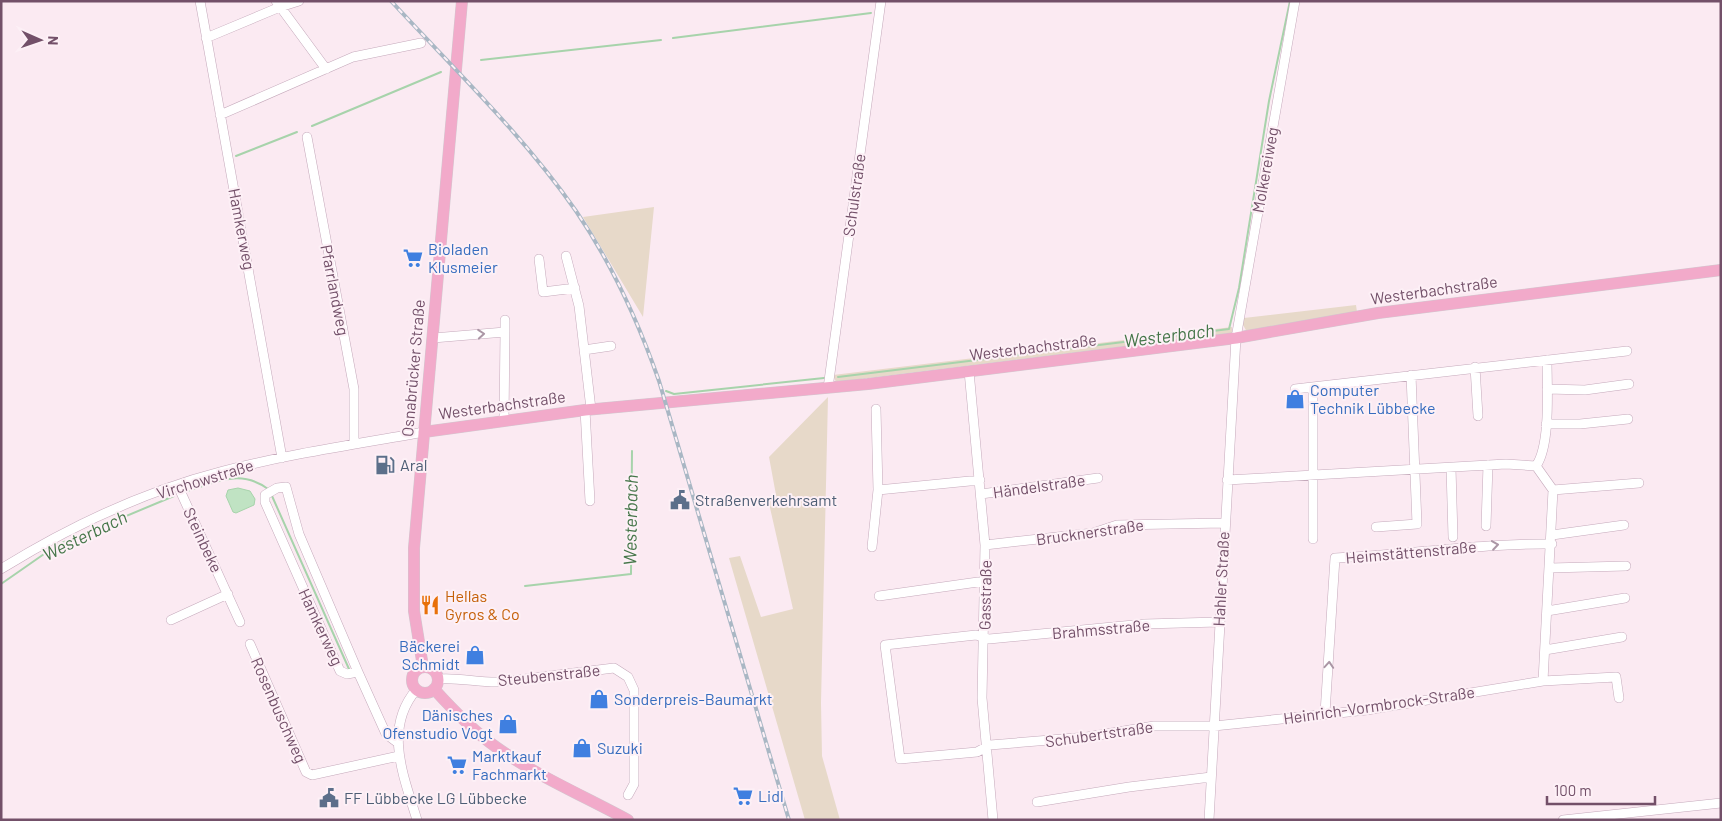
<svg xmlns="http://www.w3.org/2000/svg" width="1722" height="821" viewBox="0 0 1722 821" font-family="Barlow,sans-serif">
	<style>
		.green { fill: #e7d9c9 }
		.water { fill: #c0e3c3; stroke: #a7d3ab }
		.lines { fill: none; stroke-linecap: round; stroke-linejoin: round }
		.stream { stroke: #a7d3ab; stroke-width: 2 }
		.minor-casing { stroke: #c5a9bb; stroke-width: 10 }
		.major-casing { stroke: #d2c7cf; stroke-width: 12 }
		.minor { stroke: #fff; stroke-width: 9 }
		.major { stroke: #f2aaca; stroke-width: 11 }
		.rail-casing { stroke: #a9b7c4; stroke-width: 4 }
		.rail { stroke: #fdf0f6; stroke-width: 2; stroke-dasharray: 5.5; stroke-linecap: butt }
		.oneway { stroke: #ab96a5 }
		.labels { text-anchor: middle; stroke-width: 4; stroke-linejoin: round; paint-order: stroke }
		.street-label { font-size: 16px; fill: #735069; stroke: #fdf0f6 }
		.shop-label { font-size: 16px; fill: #366cbe; stroke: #fdf0f6; text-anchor: start }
		.service-label { font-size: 16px; fill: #4e5e75; stroke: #fdf0f6; text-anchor: start }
		.food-label { font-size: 16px; fill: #c56008; stroke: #fdf0f6; text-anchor: start }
		.water-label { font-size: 18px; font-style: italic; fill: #457649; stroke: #fdf0f6 }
	</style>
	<rect width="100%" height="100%" fill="#fbeaf2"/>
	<!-- green -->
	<path class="green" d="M654 207 643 317 583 217Z
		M1356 305 1357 312 1247 332 1243 325 1244 318Z
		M1232 327V333L836 382 833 375Z
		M828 397 821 703 822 756 840 820H805L729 558 740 556 761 617 793 609 768 499 776 495 769 457Z"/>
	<!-- water -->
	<path class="water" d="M238 488 250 491 255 499 254 505 236 513 233 512 226 496 228 490Z"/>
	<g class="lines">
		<!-- stream -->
		<path class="stream" d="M673 38 871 13
			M481 60 661 40
			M312 126 441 72
			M236 156 297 132
			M838 377 1229 329 1239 288 1269 101 1290 1
			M666 391 674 394 824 378
			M184 492C214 483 240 468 268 489
			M272 496 349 669
			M1 584 57 545 174 496
			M525 586 631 574 632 451"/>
		<defs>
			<path id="minor" d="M200 1 282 458
				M276 1 326 69
				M206 38 280 7 299 1
				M220 115 353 57 421 43
				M307 137 354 389V444
				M566 256 579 306 591 409
				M539 259 543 292 575 288
				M505 332V320
				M433 338 505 332 504 420
				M584 350 611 346
				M1475 367 1478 416
				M969 371 985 545 982 698 993 820
				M1313 387V539
				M828 388 881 1
				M1295 389 1627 351
				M1547 389 1585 390 1629 384
				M585 410 590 501
				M1546 424H1580L1628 419
				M1451 468 1453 537
				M1227 480 1506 464 1536 466C1551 445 1547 386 1547 360
				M178 486 240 622
				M878 490 980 480
				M1553 490 1639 483
				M981 494 1098 478
				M1486 526 1488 465
				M1376 527 1417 524 1411 375
				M1552 535 1624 525
				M985 545 1093 533 1117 525 1224 523
				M872 547 878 490 876 409
				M1550 568 1626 566
				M1 569C69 527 145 491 223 471 289 454 357 444 424 432
				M879 596 985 581
				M1547 611 1625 598
				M171 620 228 594
				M1219 622 1144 624 989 639 976 635 885 645 900 759 977 752 990 745 1087 737 1154 726H1214L1367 710 1543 681 1553 490 1536 466
				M250 644 306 772 312 775 399 756
				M1545 650 1622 637
				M358 672 347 674 340 671 265 502V495L277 488 286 487 299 534 358 672 386 734 398 743
				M438 679C459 677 479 683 500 682L614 668 628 677 634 690V784L628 795
				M1543 681 1616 677 1619 698
				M416 690C383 729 404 777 417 820
				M1325 713 1335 558C1408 555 1480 543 1552 544
				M1037 802 1129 787 1211 777
				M1209 820 1236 338 1295 1
				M1563 820 1721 803"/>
			<path id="major" d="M424 432 585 410 868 384 1236 338 1378 313 1721 270
				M412 680a13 13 0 1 1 26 0a13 13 0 1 1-26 0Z
				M423 667 414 611V548L462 1
				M434 689C453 710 473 731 496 747 537 776 584 796 628 820"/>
		</defs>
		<!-- minor casing -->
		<use href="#minor" class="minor-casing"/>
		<!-- major casing -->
		<use href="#major" class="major-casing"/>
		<!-- minor -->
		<use href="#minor" class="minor"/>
		<!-- major -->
		<use href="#major" class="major"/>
		<defs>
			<path id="rail" d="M391 1C454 69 523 135 576 211 612 264 638 321 659 381L789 820"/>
		</defs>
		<!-- rail casing -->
		<use href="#rail" class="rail-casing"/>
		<!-- rail -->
		<use href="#rail" class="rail"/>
	</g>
	<!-- one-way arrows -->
	<defs><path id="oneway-chevron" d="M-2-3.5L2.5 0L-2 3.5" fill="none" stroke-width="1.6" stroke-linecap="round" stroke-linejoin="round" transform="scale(1.25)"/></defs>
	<g class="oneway">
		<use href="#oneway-chevron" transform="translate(481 334) rotate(-5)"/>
		<use href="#oneway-chevron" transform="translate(1495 545) rotate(-8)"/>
		<use href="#oneway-chevron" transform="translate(1329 665) rotate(-86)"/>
	</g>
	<!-- icons -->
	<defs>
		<symbol id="supermarket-bare" viewBox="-9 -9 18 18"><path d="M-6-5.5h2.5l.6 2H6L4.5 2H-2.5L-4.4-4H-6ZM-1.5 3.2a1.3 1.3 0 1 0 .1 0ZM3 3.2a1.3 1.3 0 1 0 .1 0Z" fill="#3f7fe0" stroke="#fdf0f6" stroke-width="2.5" paint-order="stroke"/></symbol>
		<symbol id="shop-bare" viewBox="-9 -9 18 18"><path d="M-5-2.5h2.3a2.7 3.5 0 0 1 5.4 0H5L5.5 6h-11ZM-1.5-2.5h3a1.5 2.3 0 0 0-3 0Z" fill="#3f7fe0" stroke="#fdf0f6" stroke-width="2.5" paint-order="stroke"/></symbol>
		<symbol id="fuel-bare" viewBox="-9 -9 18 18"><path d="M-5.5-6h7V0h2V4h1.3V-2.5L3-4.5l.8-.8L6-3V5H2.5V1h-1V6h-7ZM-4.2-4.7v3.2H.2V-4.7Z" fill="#5c6f8a" stroke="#fdf0f6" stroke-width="2.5" paint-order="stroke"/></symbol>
		<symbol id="civic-bare" viewBox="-9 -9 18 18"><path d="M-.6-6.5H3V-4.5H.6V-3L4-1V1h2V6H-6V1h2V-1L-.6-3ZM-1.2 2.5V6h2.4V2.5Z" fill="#5c6f8a" stroke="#fdf0f6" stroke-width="2.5" paint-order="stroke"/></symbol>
		<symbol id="restaurant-bare" viewBox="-9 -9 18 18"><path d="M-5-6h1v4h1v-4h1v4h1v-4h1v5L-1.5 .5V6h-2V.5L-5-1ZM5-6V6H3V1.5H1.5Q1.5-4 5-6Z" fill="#e8710a" stroke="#fdf0f6" stroke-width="2.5" paint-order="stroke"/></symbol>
	</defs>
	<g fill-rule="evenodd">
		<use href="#supermarket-bare" x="399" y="244" width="28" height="28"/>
		<use href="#shop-bare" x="1281" y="385" width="28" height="28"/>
		<use href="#fuel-bare" x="371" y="451" width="28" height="28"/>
		<use href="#civic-bare" x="666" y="486" width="28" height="28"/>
		<use href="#restaurant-bare" x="416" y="591" width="28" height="28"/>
		<use href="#shop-bare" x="461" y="641" width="28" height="28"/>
		<use href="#shop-bare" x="585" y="685" width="28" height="28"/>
		<use href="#shop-bare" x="494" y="710" width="28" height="28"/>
		<use href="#shop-bare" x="568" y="734" width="28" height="28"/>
		<use href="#supermarket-bare" x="443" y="751" width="28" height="28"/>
		<use href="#supermarket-bare" x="729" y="782" width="28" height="28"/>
		<use href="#civic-bare" x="315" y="784" width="28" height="28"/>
	</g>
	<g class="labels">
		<!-- street labels -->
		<g class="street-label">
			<text transform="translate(1265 170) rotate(-80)" y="6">Molkereiweg</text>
			<text transform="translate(854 195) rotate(-82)" y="6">Schulstraße</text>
			<text transform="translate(242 229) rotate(79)" y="6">Hamkerweg</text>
			<text transform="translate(335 290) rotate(79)" y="6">Pfarrlandweg</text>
			<text transform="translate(1434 290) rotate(-8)" y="6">Westerbachstraße</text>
			<text transform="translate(1033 347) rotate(-7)" y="6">Westerbachstraße</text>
			<text transform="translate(413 368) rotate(-85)" y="6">Osnabrücker Straße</text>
			<text transform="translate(502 405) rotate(-8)" y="6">Westerbachstraße</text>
			<text transform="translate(205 479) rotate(-17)" y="6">Virchowstraße</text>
			<text transform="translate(1039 486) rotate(-8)" y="6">Händelstraße</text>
			<text transform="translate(1090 532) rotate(-8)" y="6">Brucknerstraße</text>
			<text transform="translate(203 540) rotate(65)" y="6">Steinbeke</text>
			<text transform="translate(1411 552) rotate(-5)" y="6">Heimstättenstraße</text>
			<text transform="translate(1221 579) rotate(-87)" y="6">Hahler Straße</text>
			<text transform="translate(985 595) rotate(-89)" y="6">Gasstraße</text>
			<text transform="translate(321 627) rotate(65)" y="6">Hamkerweg</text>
			<text transform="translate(1101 629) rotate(-5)" y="6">Brahmsstraße</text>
			<text transform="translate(549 675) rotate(-6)" y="6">Steubenstraße</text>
			<text transform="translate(1379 705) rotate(-8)" y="6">Heinrich-Vormbrock-Straße</text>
			<text transform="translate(279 710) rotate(66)" y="6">Rosenbuschweg</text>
			<text transform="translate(1099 734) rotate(-8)" y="6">Schubertstraße</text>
		</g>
		<!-- shop labels -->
		<g class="shop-label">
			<text x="428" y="255">Bioladen<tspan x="428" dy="18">Klusmeier</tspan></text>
			<text x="1310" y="396">Computer<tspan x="1310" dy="18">Technik Lübbecke</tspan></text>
			<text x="460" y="652" text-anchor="end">Bäckerei<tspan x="460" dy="18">Schmidt</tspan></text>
			<text x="614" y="705">Sonderpreis-Baumarkt</text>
			<text x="493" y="721" text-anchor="end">Dänisches<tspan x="493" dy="18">Ofenstudio Vogt</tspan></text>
			<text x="597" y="754">Suzuki</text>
			<text x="472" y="762">Marktkauf<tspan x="472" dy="18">Fachmarkt</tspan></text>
			<text x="758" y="802">Lidl</text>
		</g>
		<!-- service labels -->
		<g class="service-label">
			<text x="400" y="471">Aral</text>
			<text x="695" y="506">Straßenverkehrsamt</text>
			<text x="344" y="804">FF Lübbecke LG Lübbecke</text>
		</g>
		<!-- food labels -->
		<g class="food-label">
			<text x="445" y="602">Hellas<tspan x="445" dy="18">Gyros &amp; Co</tspan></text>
		</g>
		<!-- water labels -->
		<g class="water-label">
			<text transform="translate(1169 336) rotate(-7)" y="6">Westerbach</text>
			<text transform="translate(631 520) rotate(-89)" y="6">Westerbach</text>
			<text transform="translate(85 536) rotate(-26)" y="6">Westerbach</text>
		</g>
	</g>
	<!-- border -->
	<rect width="1722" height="821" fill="none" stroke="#735069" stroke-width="5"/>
	<!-- north arrow -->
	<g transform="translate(40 40) rotate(92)" stroke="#fdf0f6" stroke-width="4" paint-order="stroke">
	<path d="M0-4L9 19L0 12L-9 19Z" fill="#735069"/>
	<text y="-8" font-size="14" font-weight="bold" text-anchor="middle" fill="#735069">N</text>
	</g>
	<!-- scale -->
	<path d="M1547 796v8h108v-8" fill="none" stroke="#735069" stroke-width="2.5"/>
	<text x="1554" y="796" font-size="15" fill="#735069" stroke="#fdf0f6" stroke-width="4" paint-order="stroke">100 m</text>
</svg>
